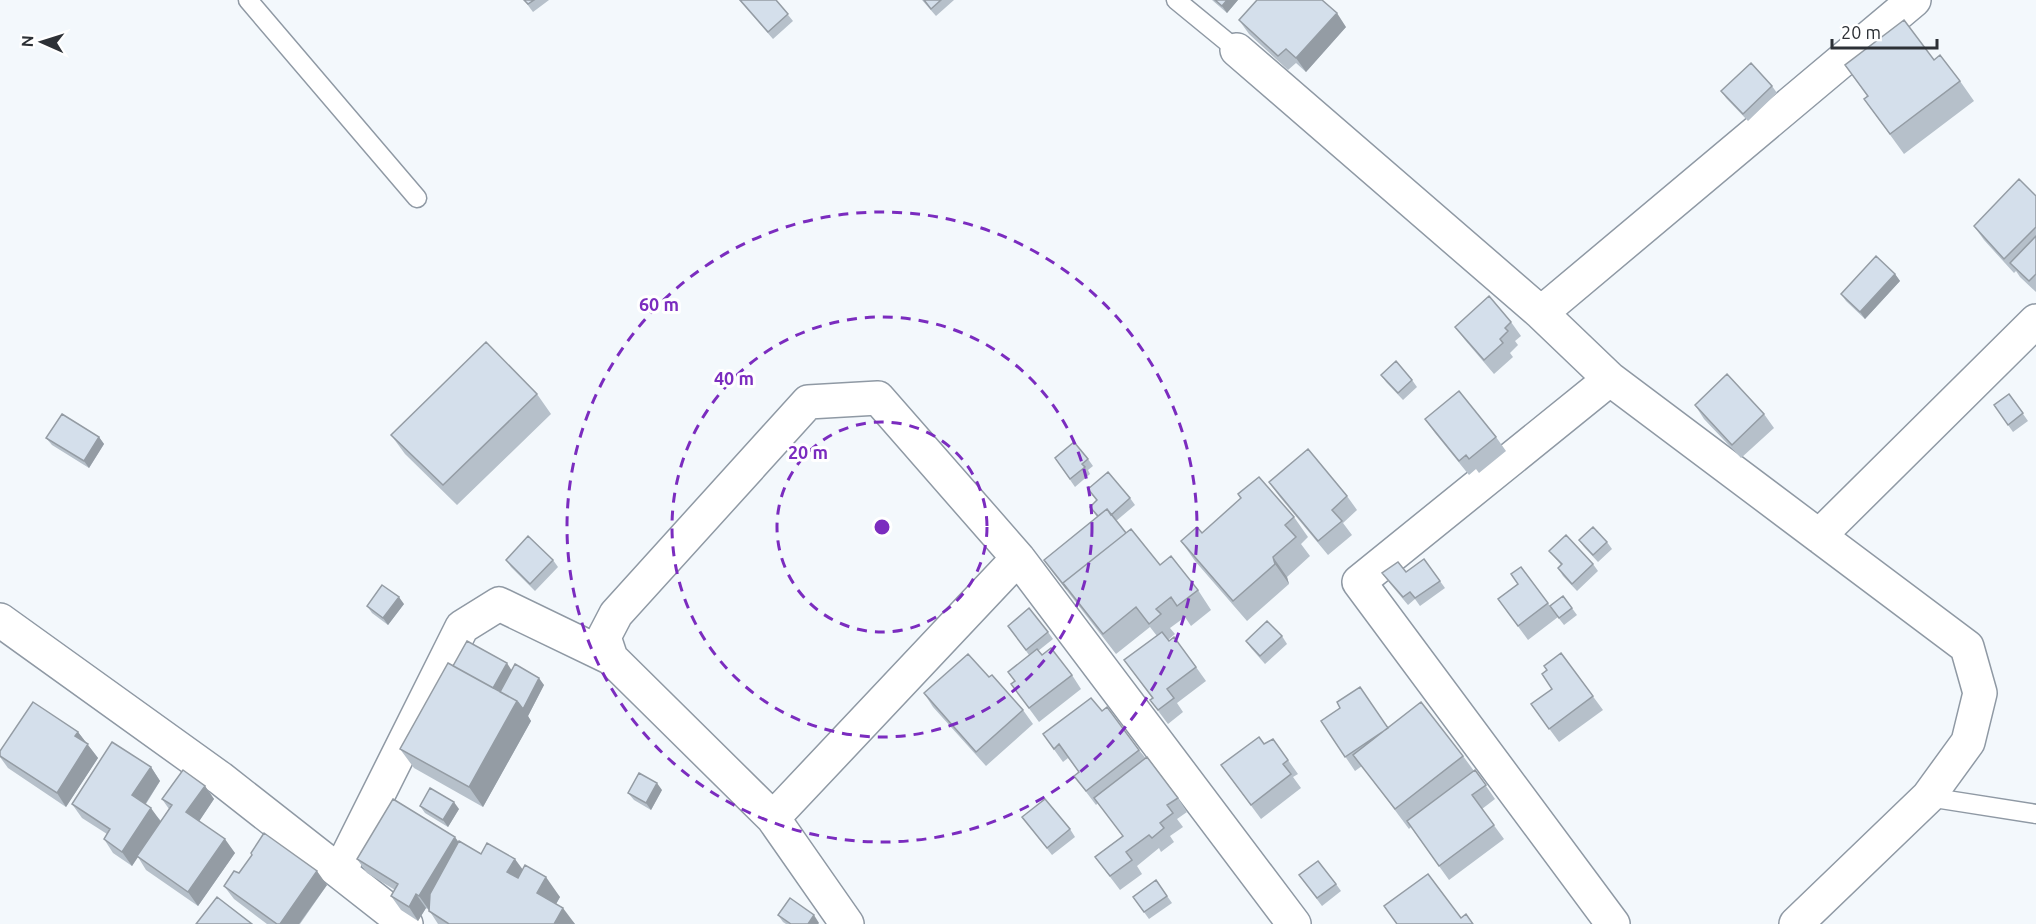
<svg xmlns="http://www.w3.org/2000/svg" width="2036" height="924" viewBox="0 0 2036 924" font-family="Ubuntu,sans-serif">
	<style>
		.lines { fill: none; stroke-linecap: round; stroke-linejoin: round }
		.lane-casing { stroke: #8f99a4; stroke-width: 21 }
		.street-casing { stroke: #8f99a4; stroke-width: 36 }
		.lane { stroke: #fff; stroke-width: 18 }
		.street { stroke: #fff; stroke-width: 33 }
		.wall { fill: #b6c0ca }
		.shaded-wall { fill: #949ca4 }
		.building { fill: #d4dfeb; stroke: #949ca4; stroke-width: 1.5 }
		.ring { fill: none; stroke: #7b2cbf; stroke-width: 3; stroke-dasharray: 10 8 }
		.centre { fill: #7b2cbf; stroke: #fff; stroke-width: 3 }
		.ring-label { font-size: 18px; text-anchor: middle; font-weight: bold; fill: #7b2cbf; stroke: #fff; stroke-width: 6; stroke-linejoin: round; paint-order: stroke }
	</style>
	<rect width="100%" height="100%" fill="#f3f8fc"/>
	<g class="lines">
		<defs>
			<path id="lane" d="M248 0 417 198
				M1176 0 1237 50
				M1928 797 2036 814"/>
			<path id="street" d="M1237 50 1541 313 1610 379 1967 647 1980 693 1968 742 1928 797 1796 924
				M1541 313 1914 0
				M1610 379 1359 582 1613 924
				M1819 536 2036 321
				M0 620 220 778 406 924
				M773 818 1018 558
				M340 871 462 627 499 604 611 658
				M847 924 773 818 611 658 604 637 616 614 808 402 878 398 1018 558 1294 924"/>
		</defs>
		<!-- lane casing -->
		<use href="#lane" class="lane-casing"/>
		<!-- street casing -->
		<use href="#street" class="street-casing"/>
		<!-- lane -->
		<use href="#lane" class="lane"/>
		<!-- street -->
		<use href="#street" class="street"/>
	</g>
	<!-- wall -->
	<path class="wall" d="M524 0H549L533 12Z
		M739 0H776L793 21 773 39Z
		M922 0H954L936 16Z
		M1212 0H1238L1227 13Z
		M1239 20 1346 27 1306 72 1296 63 1288 70 1249 34Z
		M1934 60 1960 81 1974 101 1904 154 1864 99 1867 96 1845 65Z
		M1772 86 1777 93 1748 121 1726 98 1721 91Z
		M2036 196V292L2020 277 2016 271 2014 273 1984 240 1974 226Z
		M1895 274 1900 281 1865 319 1846 301 1841 294Z
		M1511 322 1521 336 1515 341 1518 345 1510 353 1513 357 1494 374 1465 340 1455 327Z
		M1381 375 1412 380 1417 387 1403 400 1386 382Z
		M537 394 551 414 457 505 405 454 391 435Z
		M2009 394 2028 421 2013 432 1994 405Z
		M1695 405 1764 414 1774 428 1741 458 1704 419Z
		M1425 419 1496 437 1506 451 1479 473 1476 469 1469 475 1435 433Z
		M99 437 104 444 89 468 52 445 46 438Z
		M1055 458 1088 459 1093 466 1088 470 1090 474 1075 487Z
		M1269 482 1347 496 1357 510 1343 523 1352 535 1328 555 1279 496Z
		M1088 489 1130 498 1135 505 1116 521 1126 533 1160 565 1198 590 1211 610 1191 626 1185 617 1170 628 1175 634 1168 640 1196 667 1206 681 1177 703 1183 712 1168 724 1150 700 1152 698 1124 660 1157 636 1150 627 1116 654 1054 574 1044 560 1097 517 1090 507 1097 501Z
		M1238 494 1294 517 1308 537 1301 544 1310 556 1287 577 1289 584 1247 621 1195 561 1181 541 1202 533 1241 499Z
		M1579 540 1607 542 1612 549 1598 562 1584 547Z
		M1549 551 1593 564 1598 571 1577 591 1563 576 1558 568 1561 565Z
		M1424 559 1445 588 1420 606 1415 599 1408 605 1387 580 1382 573 1406 572Z
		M506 560H553L558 567 535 591 511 567Z
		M1521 567 1550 606 1563 596 1577 615 1564 625 1557 616 1558 617 1528 640 1498 599 1518 584Z
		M404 604 388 625 372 613 367 606Z
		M1008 626 1048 632 1053 639 1038 651 1042 655 1072 675 1081 689 1039 722 1011 684 1014 682 1029 655Z
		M1282 636 1287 644 1265 664 1251 648 1246 641Z
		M1561 653 1603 710 1559 742 1531 704 1552 689Z
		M453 666 512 670 544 685 528 716 531 721 483 807 414 768 400 749Z
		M989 677 1023 710 1033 724 986 766 933 707 924 693Z
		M1102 711 1139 750 1178 798 1187 812 1177 819 1183 827 1170 836 1174 842 1161 852 1159 848 1137 866 1142 874 1120 890 1095 857 1123 836 1098 803 1096 805 1074 776 1079 772 1068 758 1063 762 1043 734Z
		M1321 721 1388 728 1463 756 1474 771 1475 770 1495 799 1482 809 1504 839 1449 880 1411 827 1409 829 1362 766 1355 771Z
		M78 732 98 758 66 807 8 768 0 757V751Z
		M1273 739 1298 774 1293 777 1301 788 1261 819 1221 765 1264 744Z
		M151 767 160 781 146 804 161 821 169 809 162 799 205 786 214 799 199 821 235 853 198 906 146 870 138 857 132 866 113 853 104 839 107 834 82 818 72 804Z
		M662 790 651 810 634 800 628 793Z
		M420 806 459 809 448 827 425 813Z
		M1022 817 1070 829 1075 837 1052 855Z
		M458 842 481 854 522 870 560 897 556 904 575 924H438L429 910 426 908 418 921 401 910 391 896 395 890 367 873 357 859Z
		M239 873 327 885 300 924H267L234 899 224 886Z
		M1299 875 1336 884 1341 891 1322 906Z
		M1156 880 1172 903 1149 919 1133 897Z
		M778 915 819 923 818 924H786L783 922Z"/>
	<!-- shaded-wall -->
	<path class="shaded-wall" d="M1227 0H1238L1227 13 1222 6Z
		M1337 13 1346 27 1306 72 1296 58Z
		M1895 274 1900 281 1865 319 1860 312Z
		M99 437 104 444 89 468 84 461Z
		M1273 557 1287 577 1289 584 1275 564Z
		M399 597 404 604 388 625 383 618Z
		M507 663 512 671 497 696 492 689Z
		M539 678 544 685 528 716 531 721 483 807 469 787 517 701Z
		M78 732 98 758 66 807 57 793 75 736Z
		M151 767 160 781 142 809 132 795Z
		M657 783 662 790 651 810 646 803Z
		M205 786 214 799 196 826 186 812Z
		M454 802 459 809 448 827 443 820Z
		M151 808 161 822 132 866 122 852Z
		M455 837 465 851 429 910 419 896Z
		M225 839 235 853 198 906 188 892Z
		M515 859 529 878 521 892 507 872Z
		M317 871 327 885 299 924H280Z
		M546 877 560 897 551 913 537 893Z
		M416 894 426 908 418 921 409 907Z
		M563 908 575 924H554Z
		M814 915 819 923 818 924H808Z"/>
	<!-- building -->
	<path class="building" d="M524 0H534L528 4Z
		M740 0H776L788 14 768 32Z
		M924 0H941L931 9Z
		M1215 0H1227L1222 6Z
		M1257 0H1322L1337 13 1296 58 1286 49 1278 56 1239 20Z
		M1904 20 1934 60 1940 55 1960 81 1890 134 1864 99 1868 96 1845 65Z
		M1751 63 1772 86 1743 114 1721 91Z
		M2019 179 2036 196V227L2004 259 1974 226Z
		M2036 236V274L2029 281 2010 263Z
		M1876 256 1895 274 1860 312 1841 294Z
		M1489 296 1511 322 1505 328 1508 331 1500 339 1503 343 1484 360 1455 327Z
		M486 342 537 394 443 485 391 435Z
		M1396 361 1412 380 1398 393 1381 375Z
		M1727 374 1764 414 1732 445 1695 405Z
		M1459 391 1496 437 1469 459 1466 455 1459 461 1425 419Z
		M2009 394 2023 413 2008 425 1994 405Z
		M62 414 99 437 84 461 46 438Z
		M1074 442 1088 459 1082 464 1085 467 1070 479 1055 458Z
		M1308 449 1347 496 1332 510 1342 521 1318 541 1269 482Z
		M1108 472 1130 498 1111 515 1107 509 1098 516 1090 507 1097 500 1088 489Z
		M1259 477 1294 517 1285 525 1296 537 1273 557 1275 564 1233 601 1181 541 1197 527 1202 533 1241 498 1238 494Z
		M1107 509 1126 533 1063 583 1067 589 1044 560Z
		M1593 527 1607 542 1593 555 1579 540Z
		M1131 529 1160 565 1171 556 1198 590 1177 606 1171 597 1156 609 1161 614 1149 624 1136 607 1103 634 1063 583Z
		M1566 535 1593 564 1572 584 1558 568 1562 564 1549 551Z
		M528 536 553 560 530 584 506 560Z
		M1424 559 1440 581 1415 598 1410 592 1403 597 1382 573 1398 562 1406 572Z
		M1521 567 1548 603 1518 626 1498 599 1518 584 1511 574Z
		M382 585 399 597 383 618 367 606Z
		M1563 596 1572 608 1559 618 1550 606Z
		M1029 608 1048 632 1026 650 1008 626Z
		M1267 621 1282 636 1260 656 1246 641Z
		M1162 632 1169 641 1174 637 1196 667 1167 689 1174 698 1158 710 1150 700 1153 698 1124 660Z
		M467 641 507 663 493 688 453 666Z
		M1051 648 1072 675 1029 708 1011 684 1015 681 1008 672 1037 649 1042 655Z
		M1561 653 1593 696 1549 729 1531 704 1552 689 1542 674 1547 670 1544 666Z
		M968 654 989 677 992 675 1023 710 976 752 924 693Z
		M448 663 517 701 469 787 400 749Z
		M515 664 539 678 523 709 517 701 500 692Z
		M1360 687 1388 728 1345 757 1321 721 1340 708 1337 702Z
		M1091 698 1102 711 1107 707 1139 750 1086 791 1074 776 1079 772 1059 744 1054 749 1043 734Z
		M33 702 78 732 75 736 88 744 57 793 0 756V751Z
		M1421 702 1463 756 1395 809 1353 755Z
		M1259 737 1264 744 1273 739 1288 760 1283 764 1291 774 1251 805 1221 765Z
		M112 742 151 767 132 795 151 808 122 852 104 839 110 829 72 804Z
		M1147 757 1178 798 1167 805 1173 813 1160 823 1164 828 1152 838 1149 835 1126 852 1132 860 1110 876 1095 857 1123 836 1094 798Z
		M183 770 205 786 186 812 225 839 188 892 137 856 172 805 162 799Z
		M1475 770 1486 785 1472 795 1494 825 1439 866 1407 821Z
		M639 773 657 783 646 803 628 793Z
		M430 788 454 802 443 820 420 806Z
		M393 799 455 837 419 896 416 894 409 907 391 896 398 884 357 859Z
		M1045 799 1070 829 1047 848 1022 817Z
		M264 833 317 871 280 924H277L224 886 234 871 239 873 252 855 251 853Z
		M459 841 481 854 487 843 515 859 507 872 518 878 525 865 546 877 537 893 563 908 554 924H449L429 911 430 894Z
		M1318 861 1336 884 1317 898 1299 875Z
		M1428 874 1461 918 1466 914 1473 924H1397L1384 906Z
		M1156 880 1167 896 1144 912 1133 897Z
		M217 897 252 924H196Z
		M790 898 814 915 808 924H791L778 915Z"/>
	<!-- distance rings -->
	<g class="ring">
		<circle cx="882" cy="527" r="105"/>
		<circle cx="882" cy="527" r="210"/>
		<circle cx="882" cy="527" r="315"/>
	</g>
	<circle cx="882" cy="527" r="9" class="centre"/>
	<g class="ring-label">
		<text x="659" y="311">60 m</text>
		<text x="734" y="385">40 m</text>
		<text x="808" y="459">20 m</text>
	</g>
	<!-- north arrow -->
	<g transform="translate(42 42) rotate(273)" stroke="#ffffff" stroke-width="4.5" paint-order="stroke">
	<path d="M0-4.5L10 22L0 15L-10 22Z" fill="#2d3136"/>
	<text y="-9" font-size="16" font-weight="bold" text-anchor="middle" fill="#2d3136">N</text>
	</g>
	<!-- scale -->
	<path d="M1832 39v9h105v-9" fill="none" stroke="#2d3136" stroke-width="3"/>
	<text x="1841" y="39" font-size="18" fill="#2d3136" stroke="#ffffff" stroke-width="4.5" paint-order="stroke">20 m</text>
</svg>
